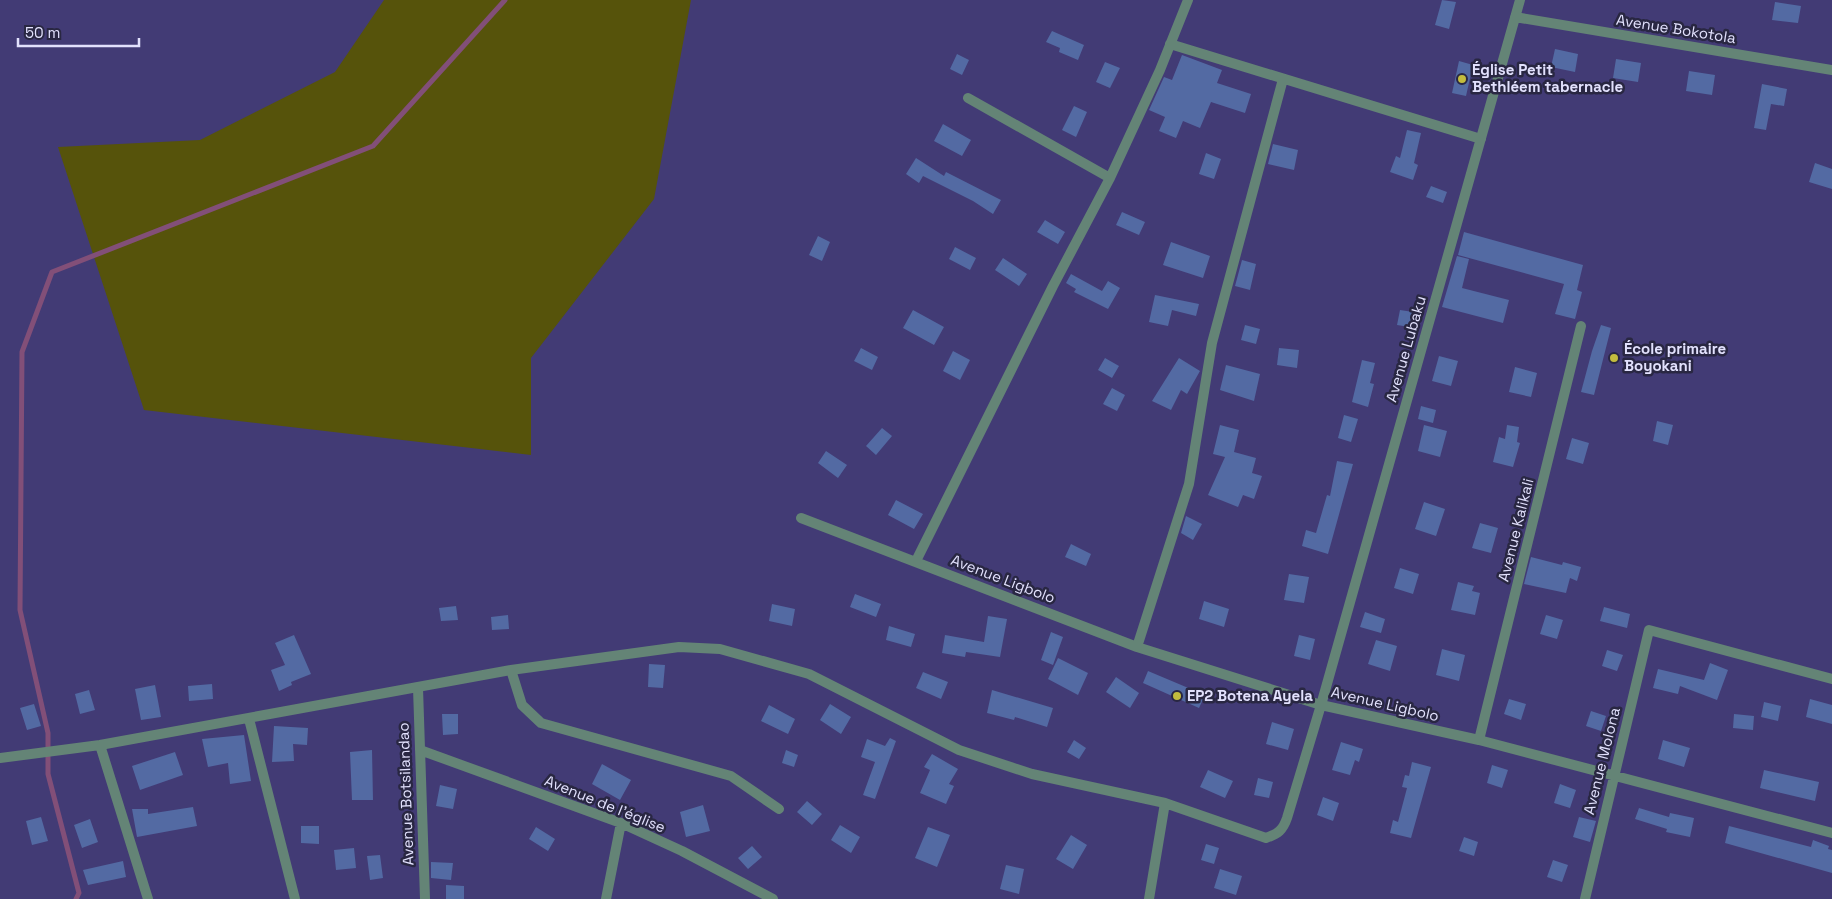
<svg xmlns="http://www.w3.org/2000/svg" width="1832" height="899" viewBox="0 0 1832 899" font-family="'Space Grotesk',sans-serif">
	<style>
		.green { fill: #56530b }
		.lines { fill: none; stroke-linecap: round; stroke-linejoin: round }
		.stream { stroke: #824f78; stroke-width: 5 }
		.building { fill: #536aa3 }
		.street { stroke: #648476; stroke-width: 10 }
		.poi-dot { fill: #c3bd3e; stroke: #292742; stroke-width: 2 }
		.labels { text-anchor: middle; stroke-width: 5; stroke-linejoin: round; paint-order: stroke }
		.street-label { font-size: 15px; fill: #e2e1fd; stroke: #292742 }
		.poi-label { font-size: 15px; font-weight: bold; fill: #e2e1fd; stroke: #292742; text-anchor: start }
	</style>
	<rect width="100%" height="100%" fill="#423b75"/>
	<!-- green -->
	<path class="green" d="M384 0H691L654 199 531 358V455L144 410 58 147 200 140 335 72Z"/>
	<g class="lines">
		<!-- stream -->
		<path class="stream" d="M76 899 79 893 48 774V733L20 610 22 352 52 272 373 146 505 0"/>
	</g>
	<!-- building -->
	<path class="building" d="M1442 0 1456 2 1449 29 1435 25Z
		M1775 2 1801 6 1798 23 1772 20Z
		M1052 31 1084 45 1078 60 1059 52 1060 48 1046 42Z
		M1555 49 1578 54 1575 72 1551 67Z
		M957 54 969 60 962 75 950 69Z
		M1182 55 1222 70 1217 83 1251 94 1245 113 1211 102 1200 128 1183 121 1176 138 1159 131 1165 117 1149 110 1164 77 1172 80Z
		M1616 59 1641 63 1638 82 1613 78Z
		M1459 61 1473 65 1466 96 1452 93Z
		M1105 62 1120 68 1110 88 1096 82Z
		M1689 71 1715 75 1712 95 1686 91Z
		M1762 84 1787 89 1784 106 1771 104 1766 130 1754 128Z
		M1074 106 1087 112 1076 137 1062 130Z
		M943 124 971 140 962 156 934 141Z
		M1407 130 1421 133 1414 163 1418 165 1413 180 1390 172 1396 156 1400 158Z
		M1273 144 1298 150 1294 170 1268 164Z
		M1206 153 1221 159 1214 179 1199 174Z
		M916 158 944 176 946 172 1001 200 993 214 973 201 923 176 919 183 906 174Z
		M1815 163 1832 169V189L1809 182Z
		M1431 186 1447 192 1443 203 1426 197Z
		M1122 212 1145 222 1139 235 1116 225Z
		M1045 220 1065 232 1058 244 1037 232Z
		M1464 232 1583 265 1577 290 1582 292 1575 319 1555 314 1564 284 1458 255Z
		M818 236 830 242 822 261 809 255Z
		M1171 242 1210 256 1203 278 1163 265Z
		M955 247 976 258 970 270 949 259Z
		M1457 256 1469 259 1462 288 1509 300 1503 323 1442 307Z
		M1003 258 1027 274 1019 286 995 270Z
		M1242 260 1256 264 1250 290 1235 286Z
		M1071 274 1102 291 1108 281 1120 288 1108 309 1074 292 1076 289 1066 283Z
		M1155 295 1199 304 1196 316 1172 310 1168 326 1149 322Z
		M913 310 944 327 934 345 903 328Z
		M1400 310 1413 312 1410 327 1397 325Z
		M1245 325 1260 329 1256 344 1241 340Z
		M1601 325 1611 328 1594 395 1581 392 1592 351Z
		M861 348 878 357 872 370 854 361Z
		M1279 348 1299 350 1297 368 1277 365Z
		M953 351 970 360 960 380 943 371Z
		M1439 356 1458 361 1451 386 1432 381Z
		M1105 358 1119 366 1112 378 1098 370Z
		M1179 358 1200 371 1187 394 1181 390 1171 410 1152 401Z
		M1362 360 1375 363 1370 383 1374 384 1368 407 1352 402Z
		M1226 365 1260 374 1254 401 1220 390Z
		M1515 367 1537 373 1531 397 1509 392Z
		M1112 388 1125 395 1117 411 1103 404Z
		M1421 406 1436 410 1433 423 1418 419Z
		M1344 415 1358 419 1351 442 1338 438Z
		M1657 421 1673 425 1668 445 1653 441Z
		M1220 425 1239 430 1234 452 1256 458 1252 473 1262 476 1254 499 1243 495 1238 507 1208 495 1225 457 1213 454Z
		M1424 425 1447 431 1440 457 1418 451Z
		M1507 425 1519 427 1517 442 1520 443 1513 467 1493 462 1499 437 1505 439Z
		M882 428 892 436 876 455 866 446Z
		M1572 438 1589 443 1583 464 1566 459Z
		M826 451 847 465 838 478 818 463Z
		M1337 461 1353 464 1328 554 1302 546 1306 530 1316 533 1327 495 1330 496Z
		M896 500 923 514 914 529 888 515Z
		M1424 502 1445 509 1436 536 1415 529Z
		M1186 516 1202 524 1193 540 1181 533Z
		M1480 523 1498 528 1491 553 1472 548Z
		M1071 544 1091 554 1086 566 1065 557Z
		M1531 557 1562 565 1563 562 1581 567 1577 581 1570 578 1566 593 1524 584Z
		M1400 568 1419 574 1413 594 1394 588Z
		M1289 574 1309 577 1304 603 1284 600Z
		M1458 582 1474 586 1472 591 1480 593 1475 615 1451 610Z
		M855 594 881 604 876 617 850 607Z
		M1204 601 1229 609 1224 627 1199 619Z
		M772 604 795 609 792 626 769 621Z
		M456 606 458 620 441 621 439 608Z
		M1604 607 1630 614 1627 628 1600 621Z
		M1365 612 1385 619 1381 633 1360 627Z
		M508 615 509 629 492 630 491 617Z
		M1546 615 1563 620 1557 639 1540 634Z
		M988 616 1007 619 1000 657 966 652 965 657 942 653 945 635 984 642Z
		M889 626 915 634 911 647 886 640Z
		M1051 632 1063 637 1053 665 1041 660Z
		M294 635 311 674 291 682 292 685 279 691 271 670 285 665 275 643Z
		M1299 635 1315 639 1310 660 1294 656Z
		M1376 640 1397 646 1390 671 1368 664Z
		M1442 649 1465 655 1459 681 1436 675Z
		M1607 650 1623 655 1617 671 1602 666Z
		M1058 658 1088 673 1078 695 1048 679Z
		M1710 663 1728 670 1717 700 1680 686 1678 694 1653 688 1658 669 1704 680Z
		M649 664 665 665 663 688 648 687Z
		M1148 671 1205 695 1199 708 1143 683Z
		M923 672 948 682 941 699 916 688Z
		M1116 677 1139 693 1130 708 1106 692Z
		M212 684 213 699 189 701 188 686Z
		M155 685 161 717 141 720 135 689Z
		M89 690 95 710 80 714 75 694Z
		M992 690 1053 708 1047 727 1015 717 1014 720 987 713Z
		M1509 699 1526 704 1521 720 1504 714Z
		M1810 699 1832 705V724L1806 717Z
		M1764 702 1781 706 1778 721 1761 717Z
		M34 704 41 726 27 730 20 708Z
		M830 704 851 717 841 734 820 720Z
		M769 705 795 719 788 734 761 721Z
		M1591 711 1606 716 1601 731 1586 726Z
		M442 714H458V734L443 735Z
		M1734 714 1754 716 1753 730 1733 728Z
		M1272 722 1294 729 1288 750 1266 744Z
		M274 726 308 728 307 745 293 744 294 761 272 762Z
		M244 735 251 781 230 784 228 763 208 767 202 739Z
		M890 738 896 741 875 799 863 795 875 762 861 757 867 739 885 746Z
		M1074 740 1086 748 1079 759 1067 752Z
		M1663 740 1690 748 1684 767 1658 759Z
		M1341 742 1363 749 1359 762 1355 760 1350 775 1332 770Z
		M372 750 373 800H352L350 752Z
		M786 750 798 755 794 767 782 763Z
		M175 752 183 775 140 790 132 766Z
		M932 754 958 769 949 784 954 786 946 804 920 793 930 770 924 767Z
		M1412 762 1431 767 1411 838 1390 833 1393 820 1398 822 1407 788 1402 787 1405 775 1409 776Z
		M602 764 631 780 620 800 592 784Z
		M1492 765 1508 770 1502 788 1487 783Z
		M1208 770 1233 781 1225 798 1200 787Z
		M1764 770 1819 782 1815 801 1760 788Z
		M1258 778 1273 782 1269 798 1254 795Z
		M1560 784 1576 790 1570 808 1554 803Z
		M440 785 457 789 453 809 436 806Z
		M1323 797 1339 803 1333 821 1317 815Z
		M807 801 822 814 812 825 797 812Z
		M703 805 710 831 686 837 680 812Z
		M193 807 197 826 137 837 132 809H148V814Z
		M1639 808 1669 817 1670 813 1694 818 1690 837 1666 832 1667 829 1635 819Z
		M41 817 48 841 32 845 26 821Z
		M1579 817 1596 821 1590 842 1573 837Z
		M90 819 98 842 82 848 74 825Z
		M840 825 860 837 851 853 831 840Z
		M301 826H319V844L301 843Z
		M1729 826 1811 847 1813 840 1829 846 1828 849 1832 850V873L1725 843Z
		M536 827 555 839 548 851 529 839Z
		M928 827 950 835 937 867 915 858Z
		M1071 835 1087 845 1073 869 1056 859Z
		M1464 837 1478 842 1474 856 1459 851Z
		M1206 844 1219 848 1214 864 1201 860Z
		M752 846 762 857 748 869 738 858Z
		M354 848 356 868 336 870 334 850Z
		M380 855 383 878 370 880 367 856Z
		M1553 860 1568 865 1562 882 1547 877Z
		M123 861 126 877 88 885 83 870Z
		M431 862 453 863 451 880 431 878Z
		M1006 865 1024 869 1019 894 1000 889Z
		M1220 869 1242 876 1236 895 1214 888Z
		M446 885 464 886V899H446Z"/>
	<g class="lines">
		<!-- street -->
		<path class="street" d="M1515 17 1832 70
			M1170 44 1481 139
			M968 98 1110 178
			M801 518 1137 647 1321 705 1479 740 1832 833
			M916 561 1053 286 1110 178 1160 70 1188 0
			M1137 647 1189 484 1212 343 1283 79
			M511 670 522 705 541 723 731 776 779 809
			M418 688 425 899
			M249 719 295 899
			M1479 740 1581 326
			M100 745 148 899
			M420 750 621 823 682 851 773 899
			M0 758 100 745 511 670 679 647 720 649 809 674 959 750 1032 774 1165 803 1266 838C1278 834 1283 830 1287 818L1321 705 1520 0
			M606 899 621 823
			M1149 899 1165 803
			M1585 899 1649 630 1832 679"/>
	</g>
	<!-- markers -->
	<g class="poi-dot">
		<circle cx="1462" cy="79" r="5"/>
		<circle cx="1614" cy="358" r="5"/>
		<circle cx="1177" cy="696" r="5"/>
	</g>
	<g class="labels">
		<!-- street labels -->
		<g class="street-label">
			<text transform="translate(1676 29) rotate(9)" y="5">Avenue Bokotola</text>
			<text transform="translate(1406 349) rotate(-74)" y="5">Avenue Lubaku</text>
			<text transform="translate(1516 530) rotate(-76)" y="5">Avenue Kalikali</text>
			<text transform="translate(1003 579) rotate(21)" y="5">Avenue Ligbolo</text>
			<text transform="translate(1385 704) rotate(13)" y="5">Avenue Ligbolo</text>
			<text transform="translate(1602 761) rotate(-76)" y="5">Avenue Molona</text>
			<text transform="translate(406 794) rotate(-92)" y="5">Avenue Botsilandao</text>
			<text transform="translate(605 804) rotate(22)" y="5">Avenue de l'église</text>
		</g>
		<!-- poi labels -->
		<g class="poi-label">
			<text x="1472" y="75">Église Petit<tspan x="1472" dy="17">Bethléem tabernacle</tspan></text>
			<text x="1624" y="354">École primaire<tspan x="1624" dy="17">Boyokani</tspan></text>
			<text x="1187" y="701">EP2 Botena Ayela</text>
		</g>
	</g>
	<!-- scale -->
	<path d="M18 38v8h121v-8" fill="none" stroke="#e2e1fd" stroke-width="2.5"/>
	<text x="25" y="38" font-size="15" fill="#e2e1fd" stroke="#292742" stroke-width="4" paint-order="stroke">50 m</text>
</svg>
